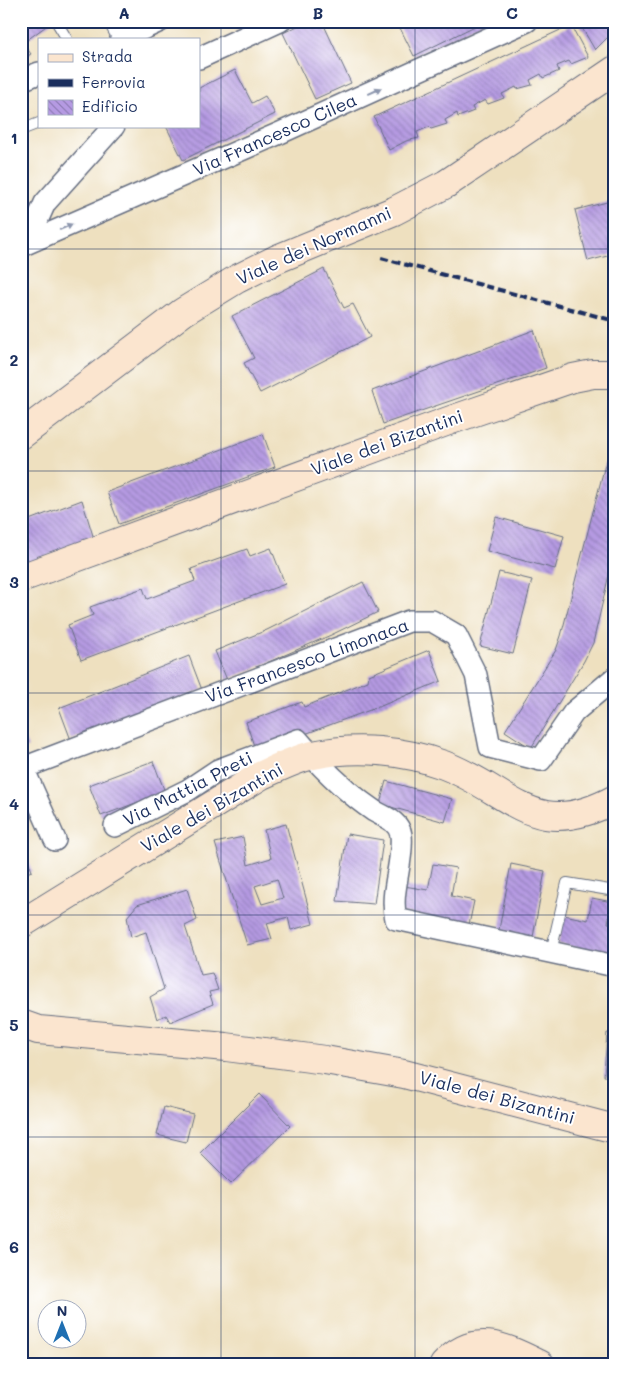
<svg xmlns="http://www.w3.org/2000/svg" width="636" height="1386" viewBox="0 0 636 1386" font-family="Mali,sans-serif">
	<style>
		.building { fill: url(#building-back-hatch); fill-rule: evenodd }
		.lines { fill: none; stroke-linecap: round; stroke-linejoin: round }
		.lane-casing { stroke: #656d80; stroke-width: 12 }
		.street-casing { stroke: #656d80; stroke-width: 24 }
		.secondary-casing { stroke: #656d80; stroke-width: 30 }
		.lane { stroke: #fff; stroke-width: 10 }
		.street { stroke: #fff; stroke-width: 21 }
		.secondary { stroke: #fbe5cf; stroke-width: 28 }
		.rail { stroke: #1b2f5e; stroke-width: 4; stroke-dasharray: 8 4; stroke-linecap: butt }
		.oneway { fill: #8d97ae }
		.grid { fill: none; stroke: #1b2f5e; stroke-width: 1; stroke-opacity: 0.55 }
		.labels { text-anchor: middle; stroke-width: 4; stroke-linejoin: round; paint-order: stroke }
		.street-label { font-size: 18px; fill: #1b2f5e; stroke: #fff }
		.neatline { fill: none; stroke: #1b2f5e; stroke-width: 2 }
		.grid-label { font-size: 16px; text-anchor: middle; font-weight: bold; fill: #1b2f5e }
	</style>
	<defs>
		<pattern id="building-back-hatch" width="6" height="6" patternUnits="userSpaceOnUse" patternTransform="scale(1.25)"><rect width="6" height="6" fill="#b59ae2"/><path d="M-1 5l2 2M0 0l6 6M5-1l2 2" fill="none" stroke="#927eba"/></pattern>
	</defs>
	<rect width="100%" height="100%" fill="#fff"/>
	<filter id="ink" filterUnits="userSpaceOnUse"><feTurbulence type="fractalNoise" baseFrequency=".02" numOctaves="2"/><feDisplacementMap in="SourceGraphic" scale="10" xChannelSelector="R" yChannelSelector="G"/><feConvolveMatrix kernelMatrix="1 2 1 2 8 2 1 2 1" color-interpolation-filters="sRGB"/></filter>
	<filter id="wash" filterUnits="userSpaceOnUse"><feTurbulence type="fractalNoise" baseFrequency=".0096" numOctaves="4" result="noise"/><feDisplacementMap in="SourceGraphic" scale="20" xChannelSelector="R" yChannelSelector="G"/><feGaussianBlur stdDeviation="1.12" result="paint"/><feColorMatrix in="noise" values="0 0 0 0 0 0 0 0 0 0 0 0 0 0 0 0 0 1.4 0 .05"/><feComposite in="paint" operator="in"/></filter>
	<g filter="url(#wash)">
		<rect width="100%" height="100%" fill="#eee0bf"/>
		<g id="blocks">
			<!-- building -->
			<path class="building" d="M21 21H53L23 43 31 54 21 60Z
				M308 21H322L351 83 315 99 283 33Z
				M398 21H485L414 56 397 22Z
				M578 21H615V30L595 50Z
				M571 25 588 57 571 64 569 61 557 66 559 71 543 78 541 74 530 80 532 85 517 89 516 87 502 94 504 98 488 104 485 100 472 107 474 111 458 117 457 113 445 120 447 124 431 129 429 127 417 132 419 138 406 141 389 150 374 117Z
				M235 70 252 103 265 96 275 114 183 160 166 126H199V88Z
				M615 200V254L588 261 575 210Z
				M324 269 344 308 353 304 370 337 260 393 244 363 254 358 232 316Z
				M534 330 546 368 383 424 372 391Z
				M263 434 275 467 119 524 107 492Z
				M606 461 615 464V549L593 643 584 661 531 748 505 731 556 650 561 636Z
				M82 500 94 539 28 563 21 543V523Z
				M496 517 564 536 555 569 487 551Z
				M271 548 285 584 81 660 68 625 93 615 90 607 143 588 147 599 195 581 191 569 247 549 250 556Z
				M499 572 532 580 513 654 480 646Z
				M363 582 378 612 331 635 227 680 215 651 267 630Z
				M429 650 441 681 381 706 256 752 246 722 302 702 304 707 368 681 369 675Z
				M189 656 202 690 71 740 59 708Z
				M21 731 28 747 21 750Z
				M153 761 165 792 101 816 89 785Z
				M386 781 452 799 445 822 380 804Z
				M286 824 313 924 291 930 288 917 267 923 272 939 247 945 215 843 243 837 248 865 271 858 264 830ZM277 879 283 898 262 904 255 886Z
				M347 834 383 840 374 904 337 901Z
				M21 843 32 871 21 875Z
				M433 864 456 868 451 896 474 901 469 925 400 912 404 886 428 890Z
				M511 864 545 871 533 937 499 930Z
				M187 889 197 920 185 926 201 975 212 973 218 990 209 992 213 1004 170 1022 166 1015 157 1019 150 997 164 989 146 932 131 937 127 917 137 905Z
				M592 898 612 902 608 923 615 924V955L558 944 564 915 588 920Z
				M607 1033 615 1034V1078L604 1076Z
				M259 1094 290 1126 231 1184 200 1153Z
				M164 1107 193 1114 186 1142 157 1135Z"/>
		</g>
	</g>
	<g filter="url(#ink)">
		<use href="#blocks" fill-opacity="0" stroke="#656d80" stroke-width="1"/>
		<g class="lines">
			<defs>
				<path id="lane" d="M56 21 67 39
					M108 21 118 39
					M21 130 39 123
					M551 952 567 883 615 891"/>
				<path id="street" d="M121 39 160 21
					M199 58 280 21
					M21 80 39 73
					M27 243 45 203 114 126
					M21 246 280 133 527 21
					M115 826 188 790 218 770 298 740C319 765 346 792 374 811 384 817 399 821 401 835 404 863 389 892 396 919L615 966
					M55 840 23 768 409 621H432L456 635 476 675 490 747 541 760 574 712 612 680 615 679"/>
				<path id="secondary" d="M21 435 183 312 237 279 277 259 394 211 446 184 615 70
					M21 578 451 420 573 378 593 374H615
					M21 924 260 776C277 768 295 759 313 755 356 746 403 750 444 765 513 791 533 843 615 799
					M21 1024 38 1030 50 1031 226 1047 325 1060 404 1074 615 1129
					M444 1365C475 1330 506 1348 541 1365"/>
			</defs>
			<!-- lane casing -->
			<use href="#lane" class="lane-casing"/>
			<!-- street casing -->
			<use href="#street" class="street-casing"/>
			<!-- secondary casing -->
			<use href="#secondary" class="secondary-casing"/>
			<!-- lane -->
			<use href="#lane" class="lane"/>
			<!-- street -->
			<use href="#street" class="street"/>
			<!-- secondary -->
			<use href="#secondary" class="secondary"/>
			<!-- rail -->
			<path class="rail" d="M381 258 615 321"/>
		</g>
		<!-- one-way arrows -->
		<defs><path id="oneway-solid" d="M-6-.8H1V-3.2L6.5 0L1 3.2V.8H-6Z" transform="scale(1.25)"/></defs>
		<g class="oneway">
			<use href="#oneway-solid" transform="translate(375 91) rotate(-25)"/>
			<use href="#oneway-solid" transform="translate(66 227) rotate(-24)"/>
		</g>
	</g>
	<!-- grid -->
	<path class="grid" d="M221 21V1365M415 21V1365M21 249H615M21 471H615M21 693H615M21 915H615M21 1137H615"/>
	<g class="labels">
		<!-- street labels -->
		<g class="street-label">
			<text transform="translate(275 135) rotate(-24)" y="6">Via Francesco Cilea</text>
			<text transform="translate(314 246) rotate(-24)" y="6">Viale dei Normanni</text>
			<text transform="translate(387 443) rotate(-20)" y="6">Viale dei Bizantini</text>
			<text transform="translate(307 661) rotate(-20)" y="6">Via Francesco Limonaca</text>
			<text transform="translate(188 789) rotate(-27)" y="6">Via Mattia Preti</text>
			<text transform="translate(212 808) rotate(-30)" y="6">Viale dei Bizantini</text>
			<text transform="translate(497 1098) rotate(15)" y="6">Viale dei Bizantini</text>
		</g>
	</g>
	<!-- margin -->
	<rect width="636" height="1386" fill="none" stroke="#fff" stroke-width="55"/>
	<!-- legend -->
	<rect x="38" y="38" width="162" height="90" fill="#ffffff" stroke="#a4acbf"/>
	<rect x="48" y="54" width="25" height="8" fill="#fbe5cf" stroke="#a4acbf"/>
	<text x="82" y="62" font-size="15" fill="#1b2f5e">Strada</text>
	<rect x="48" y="79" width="25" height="8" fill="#1b2f5e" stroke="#a4acbf"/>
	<text x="82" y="88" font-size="15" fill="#1b2f5e">Ferrovia</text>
	<rect x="48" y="100" width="25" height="15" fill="url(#building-back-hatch)" stroke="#a4acbf"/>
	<text x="82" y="112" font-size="15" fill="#1b2f5e">Edificio</text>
	<!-- north arrow -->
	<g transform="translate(62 1324)"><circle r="24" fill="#ffffff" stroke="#a4acbf"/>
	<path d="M0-4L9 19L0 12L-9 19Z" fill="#1f6fb2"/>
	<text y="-8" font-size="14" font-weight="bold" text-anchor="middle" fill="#1b2f5e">N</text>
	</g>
	<rect x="28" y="28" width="580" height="1330" class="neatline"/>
	<g class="grid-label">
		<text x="124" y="19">A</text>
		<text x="318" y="19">B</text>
		<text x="512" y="19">C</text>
		<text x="14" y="144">1</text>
		<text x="14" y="366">2</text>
		<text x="14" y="588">3</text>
		<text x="14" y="810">4</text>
		<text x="14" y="1031">5</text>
		<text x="14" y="1253">6</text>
	</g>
</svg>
